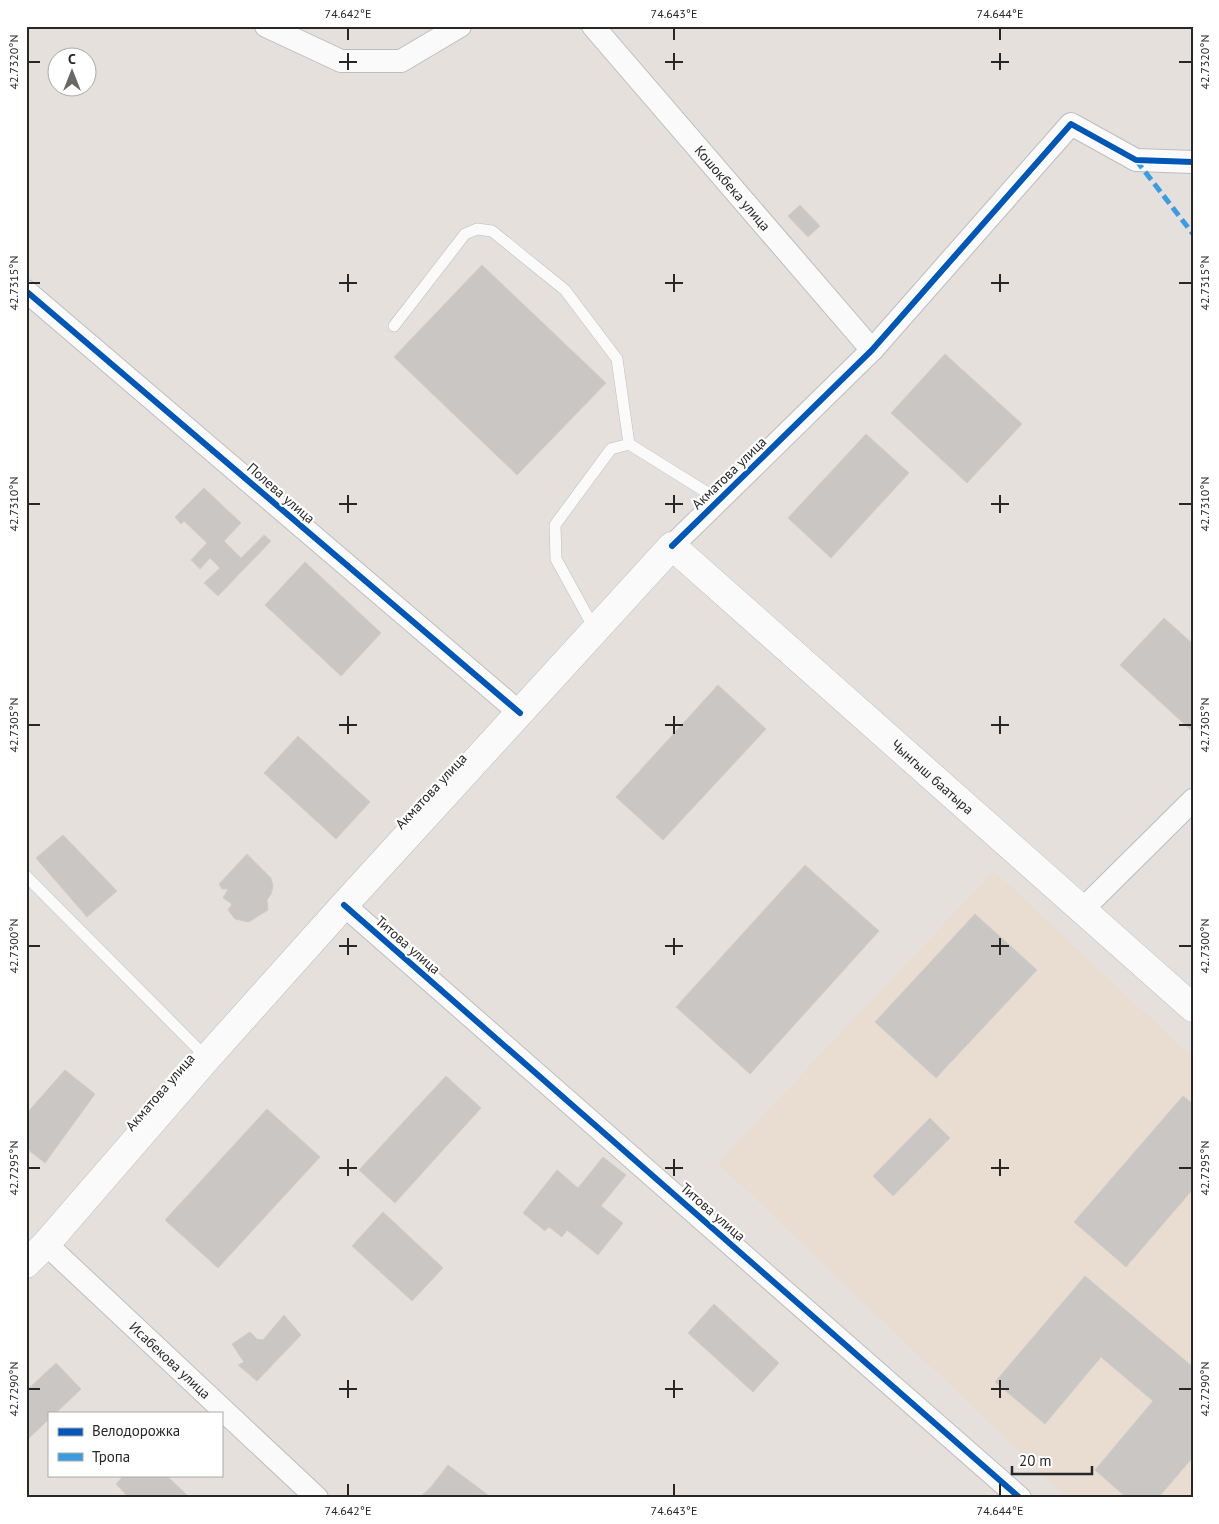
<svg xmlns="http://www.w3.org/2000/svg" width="1219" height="1524" viewBox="0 0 1219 1524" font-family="'PT Sans',sans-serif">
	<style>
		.education { fill: #e8ddd0 }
		.building { fill: #cac6c3; stroke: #d0ccc8 }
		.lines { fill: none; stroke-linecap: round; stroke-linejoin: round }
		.lane-casing { stroke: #bebdbe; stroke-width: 12 }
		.street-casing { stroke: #bebdbe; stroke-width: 24 }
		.secondary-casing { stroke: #bebdbe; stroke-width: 29 }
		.lane { stroke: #fbfafa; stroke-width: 11 }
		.street { stroke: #fbfafa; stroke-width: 22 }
		.secondary { stroke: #fbfafa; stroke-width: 28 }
		.quiet { stroke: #3d9ce0; stroke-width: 5; stroke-dasharray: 10 5; stroke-linecap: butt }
		.cycleway-casing { stroke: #fff; stroke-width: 9 }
		.cycleway { stroke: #0057b8; stroke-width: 6 }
		.ticks { fill: none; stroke: #272727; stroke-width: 2 }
		.labels { text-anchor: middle; stroke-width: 4.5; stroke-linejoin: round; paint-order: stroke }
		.street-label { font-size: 14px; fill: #272727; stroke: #fff }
		.neatline { fill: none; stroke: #272727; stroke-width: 2 }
		.ticks-label { font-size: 12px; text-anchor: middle; fill: #272727 }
	</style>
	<rect width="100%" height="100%" fill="#e5e0dc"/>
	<!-- education -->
	<path class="education" d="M994 871 1193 1058V1498H1068L718 1163Z"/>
	<!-- building -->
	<path class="building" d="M800 205 820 226 808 237 788 216Z
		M482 265 606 383 517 475 394 357Z
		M945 354 1022 424 967 483 891 413Z
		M866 434 909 473 831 558 788 518Z
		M204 488 241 523 224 541 241 558 264 535 271 541 218 596 204 583 220 568 210 558 200 569 191 560 207 543 184 521 181 524 175 517Z
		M305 562 381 633 341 676 265 605Z
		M1164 618 1193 644V732L1120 665Z
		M718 685 766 729 663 840 616 797Z
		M298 736 370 802 336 839 264 773Z
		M63 835 117 891 87 917 36 858Z
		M247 854 271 878 273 886 271 894 267 900 268 910 249 922 235 919 228 910 232 904 223 898 228 889H222L219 884Z
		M805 865 879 931 750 1074 676 1007Z
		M975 914 1037 970 936 1078 875 1022Z
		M65 1070 95 1094 45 1163 26 1148V1114Z
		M446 1076 481 1108 395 1203 359 1170Z
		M1183 1096 1193 1104V1189L1126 1267 1074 1222Z
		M267 1109 320 1157 218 1268 165 1220Z
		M930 1118 950 1138 893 1196 873 1176Z
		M603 1157 626 1175 601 1206 623 1223 598 1255 567 1230 562 1237 549 1227 545 1231 523 1213 557 1170 578 1188Z
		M383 1212 443 1268 412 1301 352 1246Z
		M1085 1276 1193 1367V1457L1158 1498H1127L1095 1470 1153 1401 1101 1357 1045 1424 995 1382Z
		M714 1304 779 1363 753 1392 688 1333Z
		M284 1315 301 1335 257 1381 238 1365 244 1362 232 1344 250 1332 257 1339 263 1340Z
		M56 1363 81 1389 56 1413H49V1419L26 1441V1391Z
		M448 1465 492 1498H419L431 1487Z
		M124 1475H166L190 1498H129L116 1484Z"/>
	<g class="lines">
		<defs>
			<path id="lane" d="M394 326 465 234 477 229 492 231 565 290 617 359 629 444
				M595 630 556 559 555 525 611 449 629 444 719 500
				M26 876 207 1058"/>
			<g id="street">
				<path d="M266 26 341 61H401L460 26"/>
				<path id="s1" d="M593 26 872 350"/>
				<path d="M26 291 520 713"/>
				<path d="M672 546 872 350 1071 124 1136 160 1193 162"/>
				<path d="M344 905 1020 1498"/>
				<path d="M1082 910 1193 800"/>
				<path id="s2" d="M46 1244 317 1498"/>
			</g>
			<g id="secondary">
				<path id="s3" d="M26 1264 46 1244 207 1058 344 905 672 546 1193 1008"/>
			</g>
		</defs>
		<!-- lane casing -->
		<use href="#lane" class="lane-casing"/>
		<!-- street casing -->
		<use href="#street" class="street-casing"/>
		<!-- secondary casing -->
		<use href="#secondary" class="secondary-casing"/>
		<!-- lane -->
		<use href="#lane" class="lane"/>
		<!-- street -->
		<use href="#street" class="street"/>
		<!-- secondary -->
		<use href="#secondary" class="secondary"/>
		<!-- quiet -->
		<path class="quiet" d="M1136 160 1193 234"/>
		<defs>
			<path id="cycleway" d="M26 291 520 713
				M672 546 872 350 1071 124 1136 160 1193 162
				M344 905 1020 1498"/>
		</defs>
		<!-- cycleway casing -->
		<use href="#cycleway" class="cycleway-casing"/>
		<!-- cycleway -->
		<use href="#cycleway" class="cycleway"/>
	</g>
	<!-- ticks -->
	<path class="ticks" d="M348 28V40M674 28V40M1000 28V40M348 53V70M674 53V70M1000 53V70M28 62H40M339 62H357M665 62H683M991 62H1009M1179 62H1192M348 274V292M674 274V292M1000 274V292M28 283H40M339 283H357M665 283H683M991 283H1009M1179 283H1192M348 495V513M674 495V513M1000 495V513M28 504H40M339 504H357M665 504H683M991 504H1009M1179 504H1192M348 716V734M674 716V734M1000 716V734M28 725H40M339 725H357M665 725H683M991 725H1009M1179 725H1192M348 938V955M674 938V955M1000 938V955M28 946H40M339 946H357M665 946H683M991 946H1009M1179 946H1192M348 1159V1176M674 1159V1176M1000 1159V1176M28 1168H40M339 1168H357M665 1168H683M991 1168H1009M1179 1168H1192M348 1380V1398M674 1380V1398M1000 1380V1398M28 1389H40M339 1389H357M665 1389H683M991 1389H1009M1179 1389H1192M348 1484V1496M674 1484V1496M1000 1484V1496"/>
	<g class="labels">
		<!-- street labels -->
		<g class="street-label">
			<text dy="5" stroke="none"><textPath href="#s1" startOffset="214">Кошокбека улица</textPath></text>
			<text transform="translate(729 473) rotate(-44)" y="5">Акматова улица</text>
			<text transform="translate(281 493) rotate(41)" y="5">Полева улица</text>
			<text dy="5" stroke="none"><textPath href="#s3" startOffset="1314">Чынгыш баатыра</textPath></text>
			<text transform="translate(431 791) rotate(-47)" y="5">Акматова улица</text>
			<text transform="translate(408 945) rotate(41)" y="5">Титова улица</text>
			<text transform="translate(160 1092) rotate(-49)" y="5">Акматова улица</text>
			<text transform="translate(713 1212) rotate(41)" y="5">Титова улица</text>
			<text dy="5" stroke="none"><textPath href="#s2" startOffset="170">Исабекова улица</textPath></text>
		</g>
	</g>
	<!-- border -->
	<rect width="1219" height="1524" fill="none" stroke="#ffffff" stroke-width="55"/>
	<!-- legend -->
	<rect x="48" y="1412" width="175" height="65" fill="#ffffff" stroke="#a9a9a9"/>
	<rect x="58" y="1428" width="25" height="8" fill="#0057b8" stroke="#a9a9a9"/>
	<text x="92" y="1436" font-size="15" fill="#272727">Велодорожка</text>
	<rect x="58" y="1453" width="25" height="8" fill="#3d9ce0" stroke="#a9a9a9"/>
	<text x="92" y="1462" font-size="15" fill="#272727">Тропа</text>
	<!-- north arrow -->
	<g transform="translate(72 72)"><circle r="24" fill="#ffffff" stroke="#a9a9a9"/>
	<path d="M0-4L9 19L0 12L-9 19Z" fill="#6a6866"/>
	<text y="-8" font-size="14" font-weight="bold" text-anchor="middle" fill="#272727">С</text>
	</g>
	<!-- scale -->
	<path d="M1012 1466v8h80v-8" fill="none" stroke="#272727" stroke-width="2.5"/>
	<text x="1019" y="1466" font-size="15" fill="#272727" stroke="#ffffff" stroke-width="4" paint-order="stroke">20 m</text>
	<rect x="28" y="28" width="1164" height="1468" class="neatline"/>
	<g class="ticks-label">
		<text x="348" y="18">74.642°E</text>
		<text x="674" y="18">74.643°E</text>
		<text x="1000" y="18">74.644°E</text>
		<text transform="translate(14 62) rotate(-90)" y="4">42.7320°N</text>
		<text transform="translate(1205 62) rotate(-90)" y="4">42.7320°N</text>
		<text transform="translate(14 283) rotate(-90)" y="4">42.7315°N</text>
		<text transform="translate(1205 283) rotate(-90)" y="4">42.7315°N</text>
		<text transform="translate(14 504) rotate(-90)" y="4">42.7310°N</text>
		<text transform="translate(1205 504) rotate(-90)" y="4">42.7310°N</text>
		<text transform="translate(14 725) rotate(-90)" y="4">42.7305°N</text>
		<text transform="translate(1205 725) rotate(-90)" y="4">42.7305°N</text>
		<text transform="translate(14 946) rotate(-90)" y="4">42.7300°N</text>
		<text transform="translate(1205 946) rotate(-90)" y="4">42.7300°N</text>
		<text transform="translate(14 1168) rotate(-90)" y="4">42.7295°N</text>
		<text transform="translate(1205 1168) rotate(-90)" y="4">42.7295°N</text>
		<text transform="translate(14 1389) rotate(-90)" y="4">42.7290°N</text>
		<text transform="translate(1205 1389) rotate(-90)" y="4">42.7290°N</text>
		<text x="348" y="1515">74.642°E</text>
		<text x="674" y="1515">74.643°E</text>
		<text x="1000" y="1515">74.644°E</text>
	</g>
</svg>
